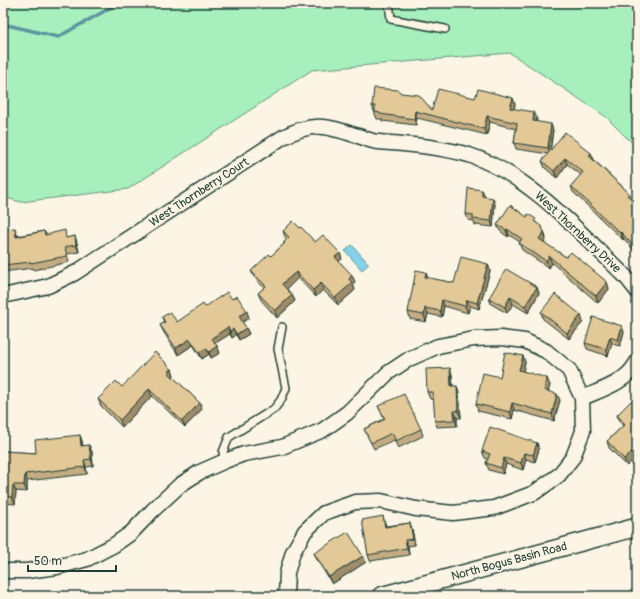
<svg xmlns="http://www.w3.org/2000/svg" width="640" height="599" viewBox="0 0 640 599" font-family="Pangolin,sans-serif">
	<style>
		.green { fill: #a7efbd; stroke: #639678 }
		.water { fill: #85d1e5; stroke: #5c969e }
		.lines { fill: none; stroke-linecap: round; stroke-linejoin: round }
		.stream { stroke: #5c969e; stroke-width: 3.5 }
		.service-casing { stroke: #1f3d34; stroke-width: 10 }
		.minor-casing { stroke: #1f3d34; stroke-width: 17 }
		.tertiary-casing { stroke: #1f3d34; stroke-width: 20 }
		.service { stroke: #fcf5e5; stroke-width: 7 }
		.minor { stroke: #fcf5e5; stroke-width: 14 }
		.tertiary { stroke: #fcf5e5; stroke-width: 17 }
		.wall { fill: #c3ac83; stroke: #1f3d34 }
		.shaded-wall { fill: #9f8c6a; stroke: #1f3d34 }
		.building { fill: #e3c898; stroke: #1f3d34 }
		.labels { text-anchor: middle; stroke-width: 3.5; stroke-linejoin: round; paint-order: stroke }
		.street-label { font-size: 12px; fill: #1f3d34; stroke: #fcf5e5 }
	</style>
	<rect width="100%" height="100%" fill="#fcf5e5"/>
	<filter id="ink" filterUnits="userSpaceOnUse"><feTurbulence type="fractalNoise" baseFrequency=".025" numOctaves="2"/><feDisplacementMap in="SourceGraphic" scale="8" xChannelSelector="R" yChannelSelector="G"/><feConvolveMatrix kernelMatrix="1 2 1 2 8 2 1 2 1" color-interpolation-filters="sRGB"/></filter>
	<g filter="url(#ink)">
		<!-- green -->
		<path class="green" d="M3 3H637V148L605 116 510 53 312 70 128 189 21 202 3 197Z"/>
		<!-- water -->
		<path class="water" d="M352 245 369 264 362 270 345 251Z"/>
		<g class="lines">
			<!-- stream -->
			<path class="stream" d="M608 3 637 9
				M3 24 58 37 119 3"/>
			<defs>
				<path id="service" d="M389 3 391 19 445 29
					M225 461 223 452 229 437 274 409 281 400 286 388 278 349 282 327"/>
				<path id="minor" d="M3 296 48 286 75 273 283 137C314 121 327 126 358 136 365 138 372 142 379 142 387 143 395 143 403 144 425 146 448 149 469 155 529 174 581 234 626 277L637 291
					M582 398C603 389 626 383 637 362
					M3 571H27L57 567 87 559 114 545 131 533 153 510 180 485 200 472 225 461 244 454 282 447 323 430 347 413 388 373 409 359 438 346 474 339 501 338 525 341 546 351 569 370 582 398 583 431 573 457 559 475 534 493 494 508 453 513 416 509 381 501 355 502 324 513 305 531 293 552 287 573 286 596"/>
				<path id="tertiary" d="M381 596 637 527"/>
			</defs>
			<!-- service casing -->
			<use href="#service" class="service-casing"/>
			<!-- minor casing -->
			<use href="#minor" class="minor-casing"/>
			<!-- tertiary casing -->
			<use href="#tertiary" class="tertiary-casing"/>
			<!-- service -->
			<use href="#service" class="service"/>
			<!-- minor -->
			<use href="#minor" class="minor"/>
			<!-- tertiary -->
			<use href="#tertiary" class="tertiary"/>
		</g>
		<!-- wall -->
		<path class="wall" d="M401 93 432 110 475 98 515 104 514 109 537 118 536 121 553 130 550 151 591 153 594 160 629 193 631 198 637 204V254L624 239 623 240 573 192 571 186 581 175 567 164 557 178 545 168 542 161 548 154 516 149 514 143 516 129 490 122 487 135 417 118 416 125 382 121V119H377L372 106Z
			M482 190 485 197 495 204 493 227 475 225 474 221 468 220 466 214Z
			M527 217 537 223 545 233 546 239 544 243 566 257 607 282 609 289 598 303 552 263 549 268 522 250 519 243 520 242 509 235 508 237 500 231 497 225Z
			M300 228 315 242 340 253 342 259 339 261 355 282 353 284 355 290 338 305 323 290 316 297 298 278 287 289 292 295 295 301 277 318 261 300 258 293 264 288 254 277 251 271 271 256 284 244V242L287 239 285 237 283 231Z
			M3 229 17 234V236L44 231 46 234 67 238 75 236 77 243 79 252 67 254 69 262 34 270 33 268 3 272Z
			M488 264 490 271 479 309 470 306 468 313 444 306 442 317 428 314 426 322 410 319 408 312 428 278 454 283Z
			M539 293 528 313 513 304 507 313 491 304 489 298Z
			M232 299 249 318 242 322 246 328 249 334 239 340 236 335 232 338 230 334 215 343 217 346 220 353 211 358 209 354 202 359 193 345 178 355 163 331 160 325 164 323 162 317 177 322 205 307Z
			M541 312 583 322 569 339 543 319Z
			M624 332 620 346 612 344 608 356 587 349 585 343Z
			M508 354 523 356 525 362 523 371 550 385 548 391 560 400 554 421 514 410 512 419 478 411 476 404 500 377Z
			M172 369 174 375 173 377 200 403 202 409 185 427 152 396 122 427 101 406 98 399 122 387Z
			M452 374 453 386 459 392 461 418H457V426L437 427 435 421 434 399H430L427 392Z
			M378 406 421 429 423 436 398 448 394 440 374 449 364 429 384 419Z
			M637 407V458L636 457 627 466 609 448 607 441 623 426 619 421 617 415Z
			M80 435 82 441 83 446 89 445 92 452 93 466 86 467 87 474 27 481V492L16 491 15 504 3 503V451L36 453Z
			M537 443 539 449 535 462 526 459 523 470 506 464 503 474 489 470 486 463 488 459 485 458 482 451Z
			M385 523 386 526 410 523 412 529 415 545 408 546 409 555 370 561 368 555Z
			M314 553 366 562 332 584 317 560Z"/>
		<!-- shaded-wall -->
		<path class="shaded-wall" d="M513 98 515 104 513 115 510 108Z
			M415 111 417 118 416 125 414 119Z
			M534 112 537 118 536 127 533 121Z
			M487 116 490 122 487 135 484 129Z
			M551 124 553 130 550 154 548 148Z
			M591 153 594 160 592 163 589 156Z
			M565 158 567 164 557 178 554 171Z
			M482 190 485 196 484 203 482 196Z
			M493 198 495 204 493 227 491 221Z
			M542 227 546 239 542 246 539 239Z
			M15 228 17 234 18 243 16 237Z
			M507 229 509 235 508 237 506 230Z
			M621 232 624 239 623 240 620 233Z
			M75 236 77 243 79 252 76 245Z
			M340 253 342 259 337 263 335 257Z
			M549 256 552 263 549 268 546 261Z
			M488 264 490 271 479 309 477 303Z
			M296 272 298 278 285 291 282 284Z
			M426 272 428 279 425 277Z
			M352 275 355 282 353 284 355 290 338 305 335 298 349 279Z
			M607 282 609 289 598 303 596 296Z
			M321 283 323 290 316 297 313 290Z
			M537 287 539 293 528 313 525 306Z
			M292 295 295 301 277 318 275 311Z
			M510 297 513 304 507 313 505 307Z
			M442 300 444 306 442 317 440 311Z
			M467 300 470 306 468 313 465 306Z
			M425 308 428 314 426 322 424 315Z
			M247 311 249 318 241 323 239 316Z
			M581 315 583 322 569 339 567 333Z
			M622 326 624 332 620 346 618 340Z
			M228 327 230 334 214 344 212 338Z
			M246 328 249 334 239 340 237 334Z
			M233 329 236 335 232 338 230 331Z
			M610 337 612 344 608 356 606 349Z
			M190 339 193 345 178 355 176 348Z
			M217 346 220 353 211 358 209 352Z
			M206 348 209 354 202 359 199 352Z
			M523 356 525 362 522 377 519 370Z
			M450 368 452 374 453 392 451 386Z
			M172 369 174 375 171 379 168 372Z
			M547 378 550 385 547 397 544 390Z
			M457 386 459 392 461 418 458 411Z
			M149 389 152 396 122 427 120 420Z
			M557 394 560 400 554 421 552 414Z
			M200 403 202 409 185 427 182 421Z
			M512 403 514 410 512 419 510 412Z
			M454 411 457 418V426L455 420Z
			M80 435 82 441 83 453 81 446Z
			M537 443 539 449 535 462 533 455Z
			M89 445 92 452 93 466 91 459Z
			M633 451 636 457 627 466 624 459Z
			M524 453 526 459 523 470 521 463Z
			M504 458 506 464 503 474 501 468Z
			M84 460 86 467 87 474 85 467Z
			M25 474 27 481V492L24 485Z
			M13 485 16 491 15 504 12 497Z
			M383 516 385 523 387 533 385 527Z
			M410 523 412 529 415 545 413 539Z
			M405 540 408 546 409 555 407 548Z
			M363 556 366 562 332 584 329 577Z"/>
		<!-- building -->
		<path class="building" d="M374 88 398 90 401 93 419 95 432 110 438 89 475 98 478 89 513 98 510 108 534 112 533 121 551 124 548 148 514 143 517 123 487 116 484 129 415 111 414 119 380 114V113L375 112V106H372Z
			M565 132 591 153 589 156 629 193 627 195 637 204V250L621 232 620 233 571 186 583 172 565 158 554 171 542 161Z
			M468 188 482 190V196L493 198 491 221 473 219V215L466 214Z
			M510 205 527 217 528 214 536 219 534 221 542 227 544 232 539 239 566 257 571 252 607 282 596 296 549 256 546 261 519 243 522 239 507 229 506 230 497 225Z
			M293 221 300 228 301 227 315 242 323 235 340 253 335 257 352 275 349 279 352 283 335 298 321 283 313 290 296 272 282 284 292 295 275 311 258 293 266 286 251 271 269 254 271 256 285 243 284 242 289 237 283 231Z
			M15 228 16 237 44 231 45 235 65 230 66 238 75 236 76 245 65 247 67 256 31 263V262L3 265V229Z
			M461 257 488 264 477 303 467 300 465 306 442 300 440 311 425 308 424 315 408 312 416 270 426 272 425 277 454 283Z
			M506 269 537 287 525 306 510 297 505 307 489 298Z
			M227 292 232 299 237 296 247 311 239 316 246 328 237 334 233 329 230 331 228 327 212 338 217 346 209 352 206 348 199 352 190 339 176 348 160 325 165 322 162 317 170 312 177 322 203 304 205 307Z
			M555 294 581 315 567 333 541 312Z
			M593 317 622 326 618 340 610 337 606 349 585 343Z
			M155 352 172 369 168 372 200 403 182 421 149 389 120 420 98 399 116 381 122 387Z
			M505 352 508 354 509 353 523 356 519 370 547 378 544 390 557 394 552 414 512 403 510 412 476 404 483 373 500 377Z
			M450 368 451 386H457L458 411H454L455 420 435 421 433 392H427L426 369Z
			M404 394 421 429 396 441 392 433 371 443 364 429 385 419 378 406Z
			M631 401 637 407V454L633 451 624 459 607 441 625 424 617 415Z
			M490 427 537 443 533 455 524 453 521 463 504 458 501 468 486 463 490 454 482 451Z
			M80 435 81 446 89 445 91 459 84 460 85 467 25 474 24 485H13L12 497 3 496V451L36 453 35 440Z
			M383 516 385 527 410 523 413 539 405 540 407 548 368 555 362 520Z
			M348 532 363 556 329 577 314 553Z"/>
	</g>
	<g class="labels">
		<!-- street labels -->
		<g class="street-label">
			<text transform="translate(199 192) rotate(-33)" y="4">West Thornberry Court</text>
			<text transform="translate(578 232) rotate(43)" y="4">West Thornberry Drive</text>
			<text transform="translate(509 561) rotate(-15)" y="4">North Bogus Basin Road</text>
		</g>
	</g>
	<!-- margin -->
	<rect width="640" height="599" fill="none" stroke="#fcf5e5" stroke-width="16"/>
	<rect x="8" y="8" width="624" height="583" fill="none" stroke="#1f3d34" stroke-width="1.5" filter="url(#ink)"/>
	<!-- scale -->
	<path d="M28 565v6h88v-6" fill="none" stroke="#1f3d34" stroke-width="2"/>
	<text x="34" y="565" font-size="12" fill="#1f3d34" stroke="#fcf5e5" stroke-width="3" paint-order="stroke">50 m</text>
</svg>
